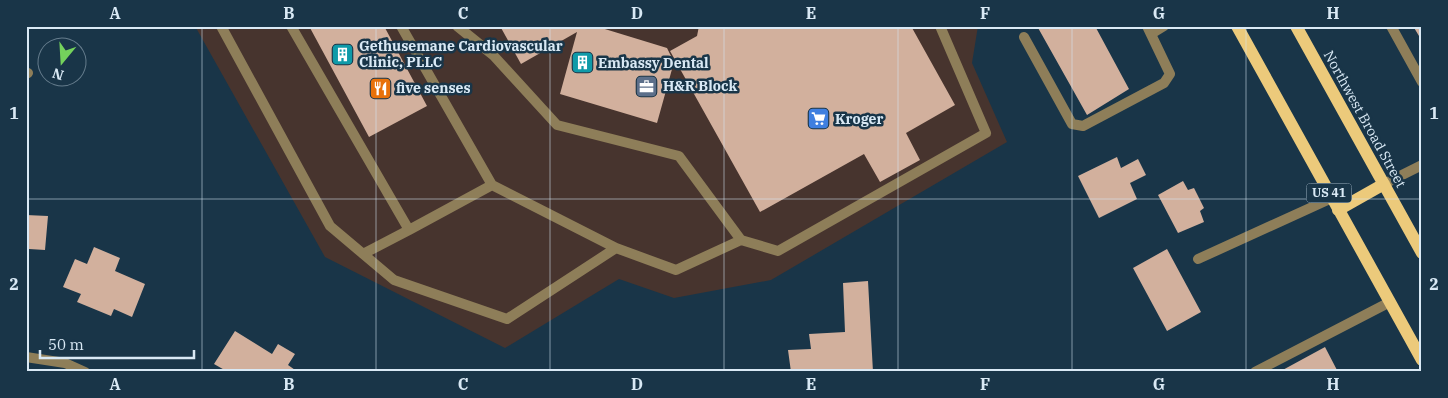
<svg xmlns="http://www.w3.org/2000/svg" width="1448" height="398" viewBox="0 0 1448 398" font-family="'IBM Plex Serif',serif">
	<style>
		.commercial { fill: #47342e }
		.building { fill: #d2b09d }
		.lines { fill: none; stroke-linecap: round; stroke-linejoin: round }
		.lane { stroke: #8e7e59; stroke-width: 10 }
		.street { stroke: #8e7e59; stroke-width: 10 }
		.primary { stroke: #ecca7b; stroke-width: 12 }
		.grid { fill: none; stroke: #d9e9f5; stroke-width: 1; stroke-opacity: 0.55 }
		.labels { text-anchor: middle; stroke-width: 5; stroke-linejoin: round; paint-order: stroke }
		.shield { fill: #193548; stroke: #9fb3c1; stroke-width: 1 }
		.shield-label { font-size: 12px; font-weight: bold; fill: #d9e9f5 }
		.poi-label { font-size: 14px; font-weight: bold; fill: #d9e9f5; stroke: #193548; text-anchor: start }
		.street-label { font-size: 14px; fill: #d9e9f5; stroke: #193548 }
		.neatline { fill: none; stroke: #d9e9f5; stroke-width: 2 }
		.grid-label { font-size: 16px; text-anchor: middle; font-weight: bold; fill: #d9e9f5 }
	</style>
	<rect width="100%" height="100%" fill="#193548"/>
	<!-- commercial -->
	<path class="commercial" d="M195 26H978L972 63 1007 142 771 280 674 298 619 279 505 348 325 257Z"/>
	<!-- building -->
	<path class="building" d="M309 26H384L427 106 369 137Z
		M500 26H595L667 48 674 62 657 123 560 94 577 32 521 64Z
		M699 26H911L955 105 906 133 920 160 880 182 864 154 760 212 670 51 697 36Z
		M1037 26H1095L1129 89 1087 115Z
		M1413 26H1422V41Z
		M1117 157 1121 168 1138 159 1146 175 1130 183 1137 199 1099 218 1078 176Z
		M1183 181 1188 190 1194 188 1204 208 1200 211 1204 222 1178 233 1158 195Z
		M26 215 48 216 45 250 29 249V256H26Z
		M94 247 120 258 115 271 145 284 132 317 114 309 111 316 77 302 81 294 63 287 75 259 87 264Z
		M1167 249 1201 312 1167 331 1133 268Z
		M868 281 873 372H791L788 350 811 349 809 334 845 332 843 283Z
		M235 331 272 354 278 344 295 354 288 365 298 372H228L214 364Z
		M1325 347 1338 372H1279Z"/>
	<g class="lines">
		<!-- lane -->
		<path class="lane" d="M221 26 330 226 394 280 507 319 616 248 676 270 741 240 679 156 557 125 493 55 457 26
			M291 26 409 230 492 185
			M401 26 492 185 616 248
			M1391 26 1422 82
			M1151 34 1164 26
			M1024 37 1072 124 1083 126 1164 83 1170 74 1147 26
			M1384 184 1422 165
			M741 240 778 251 986 133 940 26
			M363 254 409 230
			M1198 259 1332 198
			M1255 372 1390 302"/>
		<!-- street -->
		<path class="street" d="M26 74 28 73
			M26 357 65 363 85 372"/>
		<!-- primary -->
		<path class="primary" d="M1237 26 1422 360
			M1296 26 1422 253
			M1338 210 1384 184"/>
	</g>
	<!-- grid -->
	<path class="grid" d="M202 26V372M376 26V372M550 26V372M724 26V372M898 26V372M1072 26V372M1246 26V372M26 199H1422"/>
	<!-- icons -->
	<defs>
		<symbol id="building-square" viewBox="-11 -11 22 22"><rect x="-9" y="-9" width="18" height="18" rx="4" fill="#0f9aa8" stroke="#193548"/><path d="M-4-6H4V6H1V3H-1V6H-4ZM-2.5-4.3h1.7v1.8h-1.7ZM.8-4.3h1.7v1.8H.8ZM-2.5-1h1.7V.8h-1.7ZM.8-1h1.7V.8H.8Z" fill="#fff"/></symbol>
		<symbol id="office-square" viewBox="-11 -11 22 22"><rect x="-9" y="-9" width="18" height="18" rx="4" fill="#5c6f8a" stroke="#193548"/><path d="M-6-3h4V-5.5h4V-3h4V5H-6ZM-1-4.5V-3h2v-1.5ZM-6 0V1H6V0Z" fill="#fff"/></symbol>
		<symbol id="restaurant-square" viewBox="-11 -11 22 22"><rect x="-9" y="-9" width="18" height="18" rx="4" fill="#e8710a" stroke="#193548"/><path d="M-5-6h1v4h1v-4h1v4h1v-4h1v5L-1.5 .5V6h-2V.5L-5-1ZM5-6V6H3V1.5H1.5Q1.5-4 5-6Z" fill="#fff"/></symbol>
		<symbol id="supermarket-square" viewBox="-11 -11 22 22"><rect x="-9" y="-9" width="18" height="18" rx="4" fill="#3f7fe0" stroke="#193548"/><path d="M-6-5.5h2.5l.6 2H6L4.5 2H-2.5L-4.4-4H-6ZM-1.5 3.2a1.3 1.3 0 1 0 .1 0ZM3 3.2a1.3 1.3 0 1 0 .1 0Z" fill="#fff"/></symbol>
	</defs>
	<g fill-rule="evenodd">
		<use href="#building-square" x="330" y="42" width="25" height="25"/>
		<use href="#building-square" x="570" y="50" width="25" height="25"/>
		<use href="#office-square" x="634" y="74" width="25" height="25"/>
		<use href="#restaurant-square" x="368" y="76" width="25" height="25"/>
		<use href="#supermarket-square" x="806" y="106" width="25" height="25"/>
	</g>
	<g class="labels">
		<!-- shield labels -->
		<rect class="shield" x="1306.5" y="183.5" width="45" height="19" rx="4"/>
		<g class="shield-label">
			<text x="1329" y="197">US 41</text>
		</g>
		<!-- poi labels -->
		<g class="poi-label">
			<text x="359" y="51">Gethusemane Cardiovascular<tspan x="359" dy="16">Clinic, PLLC</tspan></text>
			<text x="598" y="68">Embassy Dental</text>
			<text x="663" y="91">H&amp;R Block</text>
			<text x="396" y="93">five senses</text>
			<text x="835" y="124">Kroger</text>
		</g>
		<!-- street labels -->
		<g class="street-label">
			<text transform="translate(1365 119) rotate(61)" y="5">Northwest Broad Street</text>
		</g>
	</g>
	<!-- border -->
	<rect width="1448" height="398" fill="none" stroke="#193548" stroke-width="55"/>
	<!-- north arrow -->
	<g transform="translate(62 62) rotate(198)"><circle r="24" fill="#193548" stroke="#667d8d"/>
	<path d="M0-4L9 19L0 12L-9 19Z" fill="#74d25c"/>
	<text y="-8" font-size="14" font-weight="bold" text-anchor="middle" fill="#d9e9f5">N</text>
	</g>
	<!-- scale -->
	<path d="M40 350v8h154v-8" fill="none" stroke="#d9e9f5" stroke-width="2.5"/>
	<text x="48" y="350" font-size="15" fill="#d9e9f5" stroke="#193548" stroke-width="4" paint-order="stroke">50 m</text>
	<rect x="28" y="28" width="1392" height="342" class="neatline"/>
	<g class="grid-label">
		<text x="115" y="19">A</text>
		<text x="289" y="19">B</text>
		<text x="463" y="19">C</text>
		<text x="637" y="19">D</text>
		<text x="811" y="19">E</text>
		<text x="985" y="19">F</text>
		<text x="1159" y="19">G</text>
		<text x="1333" y="19">H</text>
		<text x="14" y="119">1</text>
		<text x="1434" y="119">1</text>
		<text x="14" y="290">2</text>
		<text x="1434" y="290">2</text>
		<text x="115" y="390">A</text>
		<text x="289" y="390">B</text>
		<text x="463" y="390">C</text>
		<text x="637" y="390">D</text>
		<text x="811" y="390">E</text>
		<text x="985" y="390">F</text>
		<text x="1159" y="390">G</text>
		<text x="1333" y="390">H</text>
	</g>
</svg>
